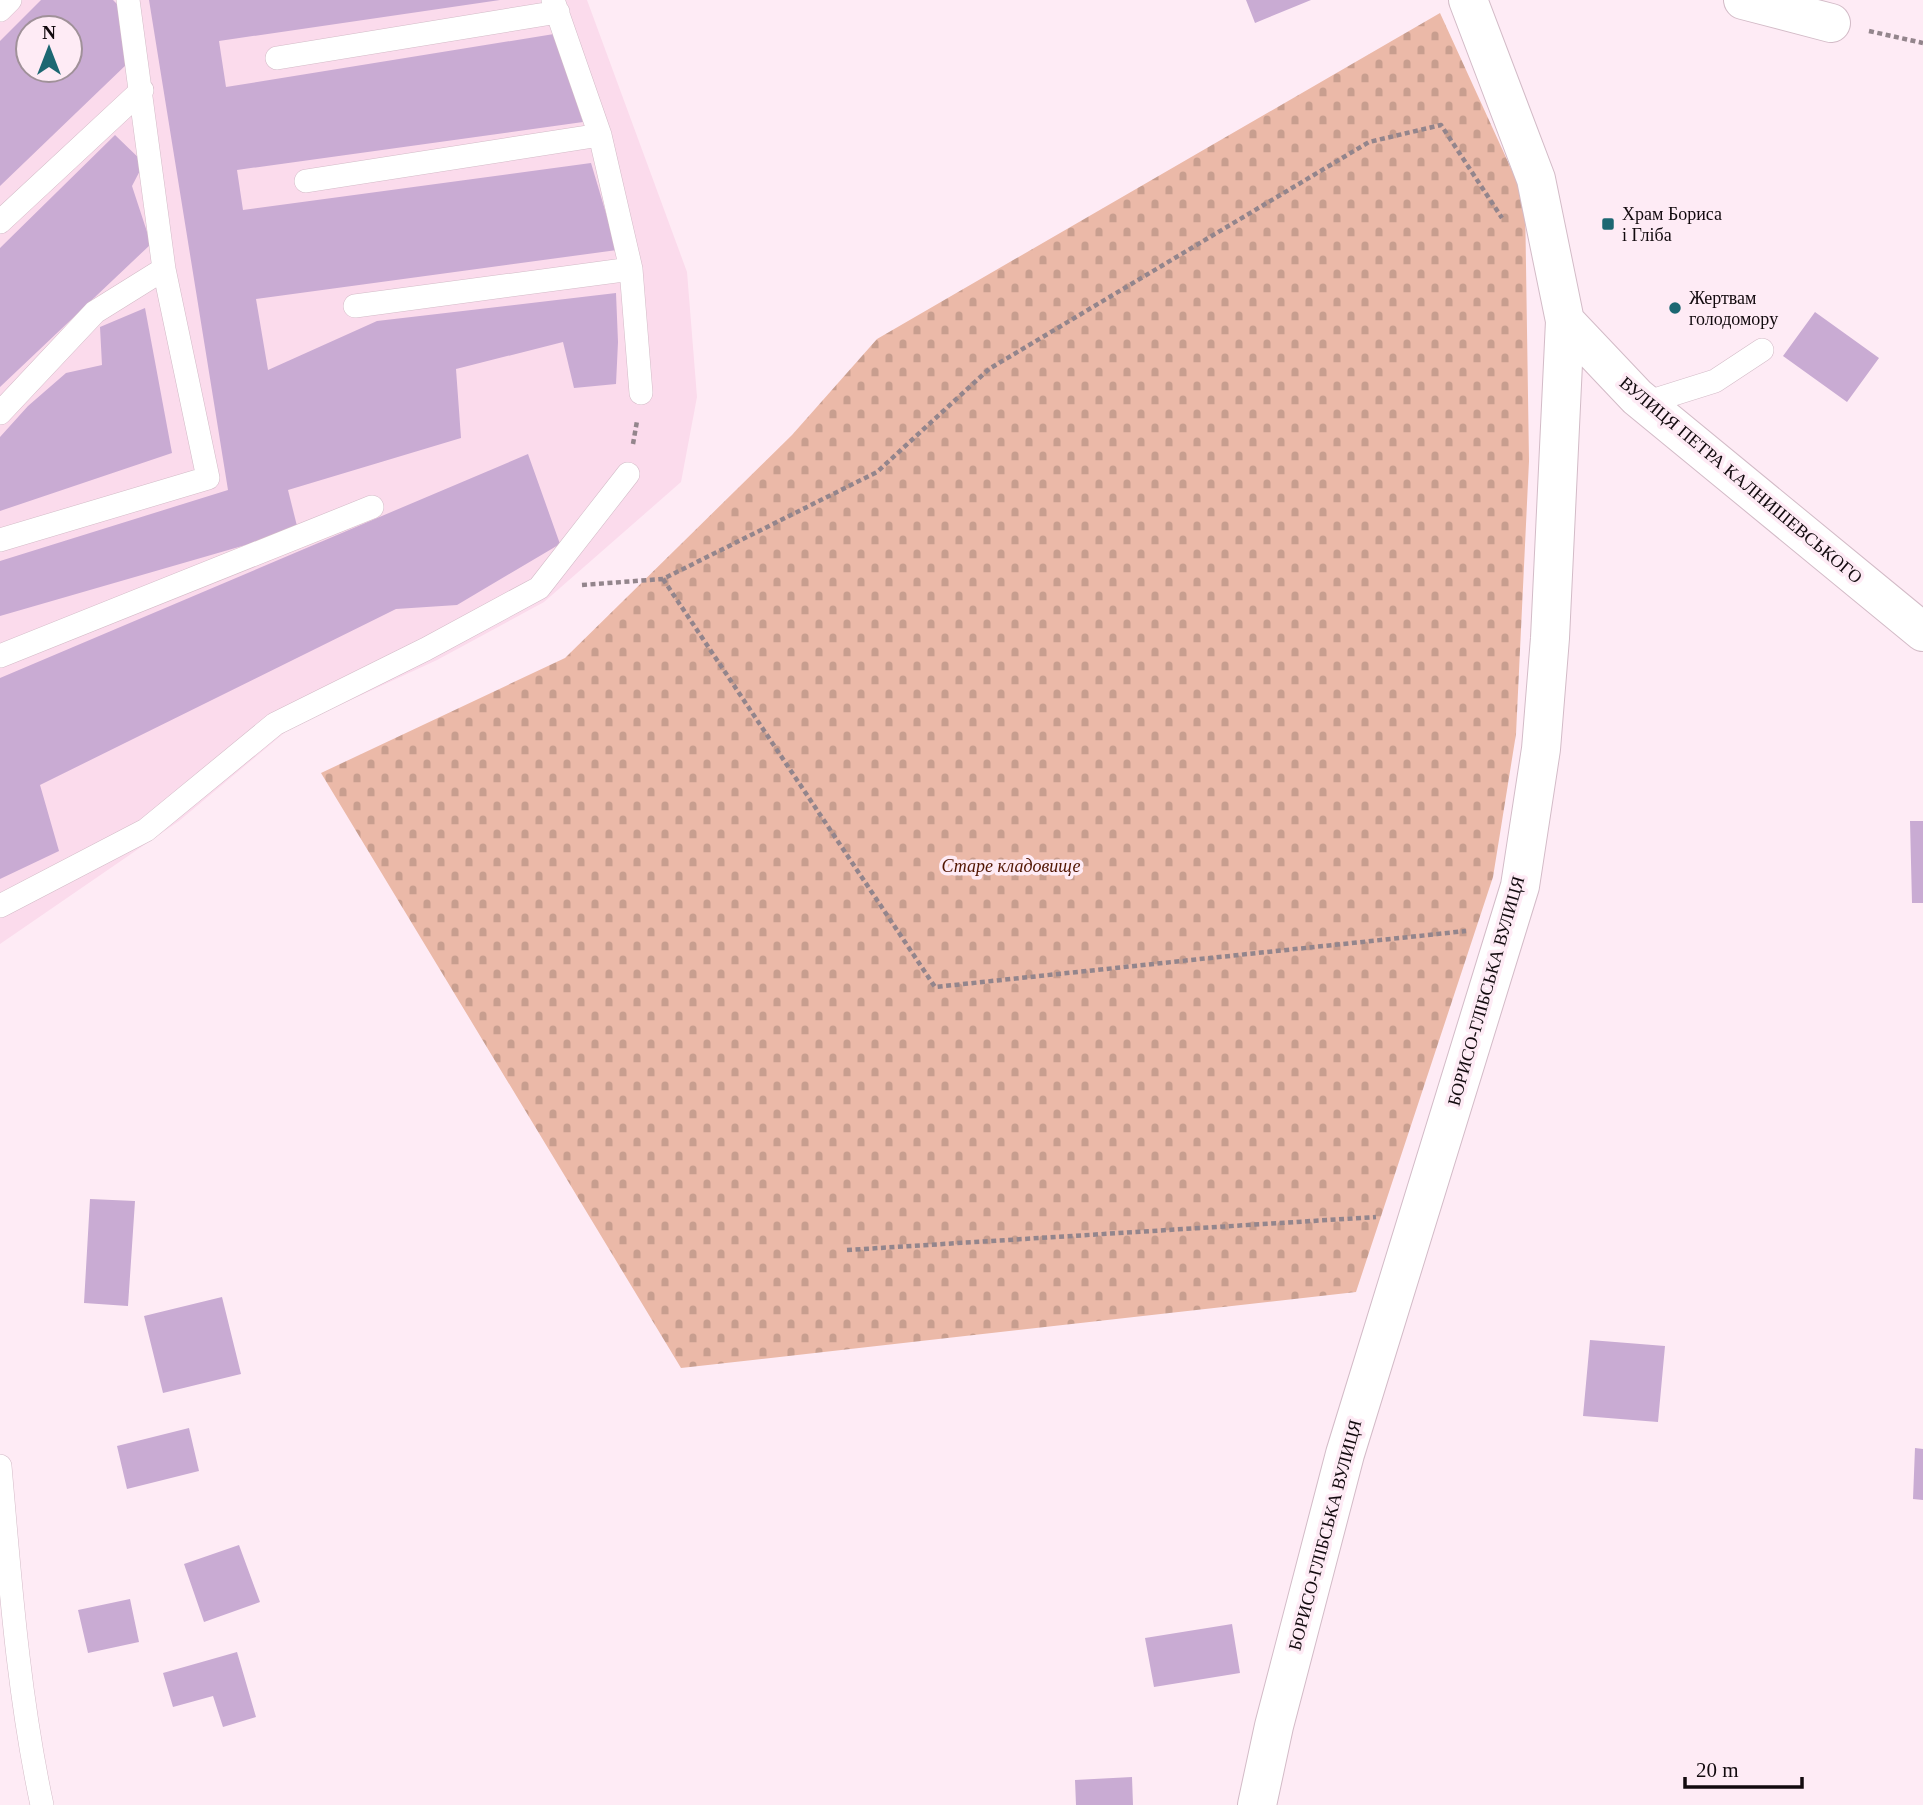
<svg xmlns="http://www.w3.org/2000/svg" width="1923" height="1805" viewBox="0 0 1923 1805" font-family="'Times New Roman',serif">
	<style>
		.built { fill: #fbdbec; fill-rule: evenodd }
		.cemetery { fill: url(#cemetery-stones) }
		.building { fill: #c9abd3; fill-rule: evenodd }
		.lines { fill: none; stroke-linecap: round; stroke-linejoin: round }
		.lane-casing { stroke: #d3bbc7; stroke-width: 24 }
		.street-casing { stroke: #d3bbc7; stroke-width: 40 }
		.path { stroke: #93858c; stroke-width: 4.5; stroke-dasharray: 5 3.5; stroke-linecap: butt }
		.lane { stroke: #fff; stroke-width: 23 }
		.street { stroke: #fff; stroke-width: 38 }
		.poi-dot { fill: #1c6772; stroke: #feebf5; stroke-width: 2.5 }
		.labels { text-anchor: middle; stroke-width: 7; stroke-linejoin: round; paint-order: stroke }
		.poi-label { font-size: 18px; fill: #120a0e; stroke: #feebf5; text-anchor: start }
		.street-label { font-size: 18px; fill: #120a0e; stroke: #feebf5 }
		.park-label { font-size: 18px; font-style: italic; fill: #511500; stroke: #feebf5 }
	</style>
	<defs>
		<pattern id="cemetery-stones" width="16" height="16" patternUnits="userSpaceOnUse" patternTransform="scale(1.75)"><rect width="16" height="16" fill="#ebb9a8"/><path d="M2 7V4a2 2 0 0 1 4 0v3zM10 15v-3a2 2 0 0 1 4 0v3z" fill="#c89e8f"/></pattern>
	</defs>
	<rect width="100%" height="100%" fill="#feebf5"/>
	<!-- built -->
	<path class="built" d="M0 0H587L687 272 697 397 681 482 544 602 437 660 290 728 179 821 0 944ZM28 28H70V70H28Z"/>
	<!-- cemetery -->
	<path class="cemetery" d="M1440 13 1525 199 1529 461 1516 734 1493 877 1356 1292 681 1368 321 773 565 658 792 435 877 339Z"/>
	<!-- building -->
	<path class="building" d="M41 0H113L120 7 128 63 0 186V41ZM28 28H70V70H28Z
		M149 0H500L219 41 226 87 554 34 583 122 237 170 243 210 591 163 617 250 256 299 268 370 377 321 616 293 618 342 616 384 574 388 563 342 456 369 461 438 288 490 298 530 0 616V561L228 490Z
		M1246 0H1311L1255 23Z
		M115 135 144 163 132 186 151 244 0 387V248Z
		M145 308 172 453 0 511V437L28 406 66 373 102 365 100 327Z
		M1815 312 1879 358 1847 402 1783 356Z
		M528 454 560 544 457 605 396 609 40 785 59 851 0 879V678Z
		M1910 821H1923V903H1912Z
		M90 1199 135 1201 128 1306 84 1303Z
		M222 1297 241 1374 163 1393 144 1316Z
		M1590 1340 1665 1346 1658 1422 1583 1416Z
		M189 1428 199 1471 127 1489 117 1446Z
		M1915 1448 1923 1449V1500L1913 1499Z
		M239 1545 260 1602 204 1622 184 1564Z
		M130 1599 139 1642 88 1653 78 1610Z
		M1232 1624 1240 1673 1154 1687 1145 1638Z
		M237 1652 256 1717 223 1727 213 1696 173 1707 163 1673Z
		M1132 1777 1133 1805H1076L1075 1780Z"/>
	<g class="lines">
		<defs>
			<path id="lane" d="M553 0 600 135 631 269 641 393
				M0 10 10 0
				M277 58 558 12
				M306 181 600 135
				M0 222 142 90
				M355 306 631 269
				M1645 403 1715 381 1762 350
				M0 413 95 312 164 269
				M0 540 208 478 164 269 128 0
				M0 656 372 507
				M0 906 146 830 275 724 426 649 539 588 628 474
				M0 1466C10 1579 18 1694 42 1805"/>
			<path id="street" d="M1743 0 1831 23
				M1565 321 1637 397 1923 632
				M1257 1805 1274 1726 1345 1454 1520 886 1541 749 1550 638 1565 321 1536 179 1468 0"/>
		</defs>
		<!-- lane casing -->
		<use href="#lane" class="lane-casing"/>
		<!-- street casing -->
		<use href="#street" class="street-casing"/>
		<!-- path -->
		<path class="path" d="M1869 31 1923 43
			M633 444 637 421
			M663 579 935 987 1466 931
			M582 585 663 579 877 472 989 369 1369 142 1441 125 1502 218
			M847 1250 1376 1217"/>
		<!-- lane -->
		<use href="#lane" class="lane"/>
		<!-- street -->
		<use href="#street" class="street"/>
	</g>
	<!-- markers -->
	<g class="poi-dot">
		<rect x="1601" y="217" width="14" height="14" rx="3.5"/>
		<circle cx="1675" cy="308" r="7"/>
	</g>
	<g class="labels">
		<!-- poi labels -->
		<g class="poi-label">
			<text x="1622" y="220">Храм Бориса<tspan x="1622" dy="21">і Гліба</tspan></text>
			<text x="1689" y="304">Жертвам<tspan x="1689" dy="21">голодомору</tspan></text>
		</g>
		<!-- street labels -->
		<g class="street-label">
			<text transform="translate(1741 480) rotate(40)" y="6">ВУЛИЦЯ ПЕТРА КАЛНИШЕВСЬКОГО</text>
			<text transform="translate(1486 991) rotate(-74)" y="6">БОРИСО-ГЛІБСЬКА ВУЛИЦЯ</text>
			<text transform="translate(1325 1535) rotate(-75)" y="6">БОРИСО-ГЛІБСЬКА ВУЛИЦЯ</text>
		</g>
		<!-- park labels -->
		<g class="park-label">
			<text x="1011" y="872">Старе кладовище</text>
		</g>
	</g>
	<!-- north arrow -->
	<g transform="translate(49 49)"><circle r="33" fill="#feebf5" stroke="#a09199" stroke-width="2"/>
	<path d="M0-5L12 26L0 18L-12 26Z" fill="#1c6772"/>
	<text y="-10" font-size="19" font-weight="bold" text-anchor="middle" fill="#120a0e">N</text>
	</g>
	<!-- scale -->
	<path d="M1685 1777v10h117v-10" fill="none" stroke="#120a0e" stroke-width="3.5"/>
	<text x="1696" y="1777" font-size="21" fill="#120a0e" stroke="#feebf5" stroke-width="5" paint-order="stroke">20 m</text>
</svg>
